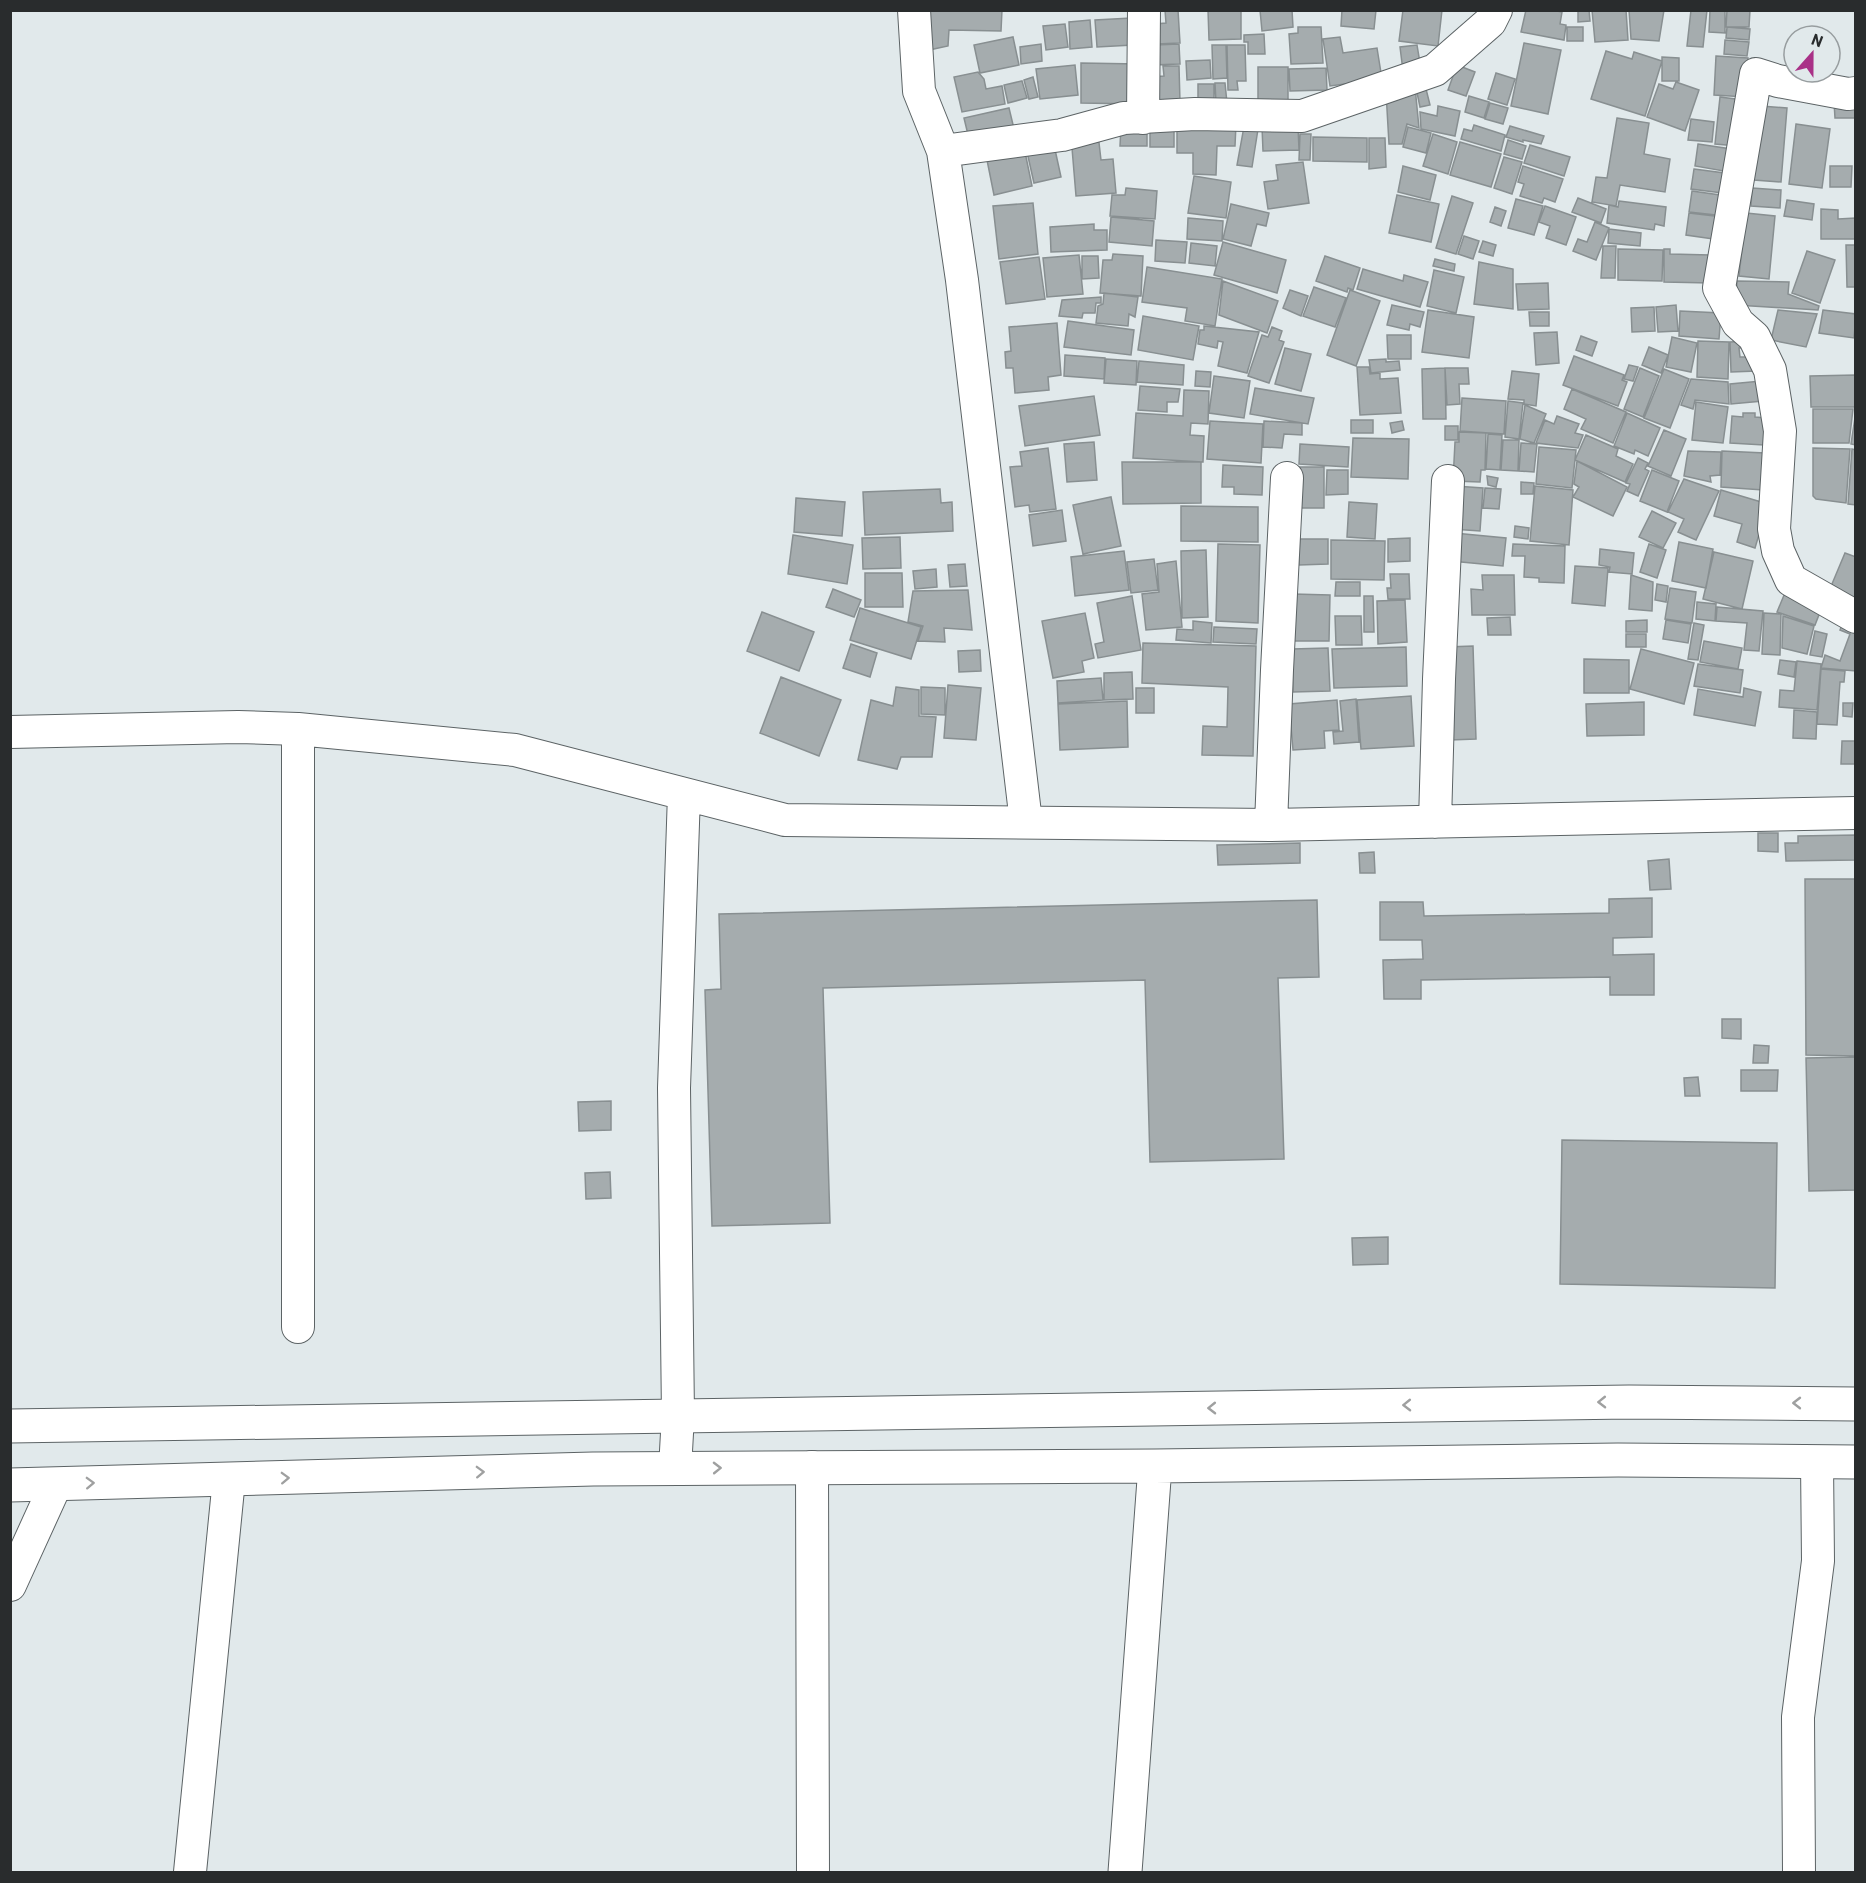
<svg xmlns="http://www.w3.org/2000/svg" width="1866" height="1883" viewBox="0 0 1866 1883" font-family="Barlow,sans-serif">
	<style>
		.building { fill: #a5acae; stroke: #888f91; stroke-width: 1.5 }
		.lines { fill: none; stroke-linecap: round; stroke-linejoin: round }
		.street-casing { stroke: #5c6365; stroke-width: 34 }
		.secondary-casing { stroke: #5c6365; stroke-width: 35 }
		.street { stroke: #fff; stroke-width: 32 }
		.secondary { stroke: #fff; stroke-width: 33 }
		.oneway { stroke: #9fa0a0 }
	</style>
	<rect width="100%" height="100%" fill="#e1e9eb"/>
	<!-- building -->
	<path class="building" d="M923 10H1002L1001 31 949 30 948 46 929 50Z
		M1165 10H1178L1180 43 1156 44 1155 24 1166 23Z
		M1208 10H1241V39L1209 40Z
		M1260 10H1292L1293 27 1262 31Z
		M1342 10H1376L1374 29 1341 26Z
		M1403 10H1442L1438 46 1399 41Z
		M1526 10H1552L1562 12 1560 24 1566 25 1564 40 1521 32Z
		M1578 10H1589L1590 21 1578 22Z
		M1592 10H1626L1628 40 1595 42Z
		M1629 10H1664L1659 41 1631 39Z
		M1691 10H1707L1703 47 1687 46Z
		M1710 10H1725V33L1709 32Z
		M1727 10H1750L1749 27H1726Z
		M1131 18 1133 45 1097 47 1095 20Z
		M1090 20 1092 47 1070 49 1069 22Z
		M1065 24 1068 47 1046 50 1043 26Z
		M1298 27H1321L1323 63 1291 64 1289 34 1298 33Z
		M1567 27H1583V41H1567Z
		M1727 27 1750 29 1749 40 1726 38Z
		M1264 34 1265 54H1248V42H1244V35Z
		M1013 37 1019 65 980 73 974 45Z
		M1340 37 1343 53 1377 48 1382 79 1330 86 1323 39Z
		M1725 40 1749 42 1747 56 1724 54Z
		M1524 43 1561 50 1548 114 1511 106Z
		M1041 44 1042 61 1021 64 1020 47Z
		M1179 44 1180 64 1150 65 1155 45Z
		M1212 45H1226L1227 78 1213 79Z
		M1227 45H1245L1246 81H1237L1238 90H1228Z
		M1417 45 1420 63 1403 71 1400 47Z
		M1606 51 1632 59 1634 52 1662 61 1645 116 1591 99Z
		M1716 56 1748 58 1746 97 1714 95Z
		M1662 57 1679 58V81H1662Z
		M1210 60 1211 78 1187 80 1186 61Z
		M1081 63 1138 64V104L1081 103Z
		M1075 65 1078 95 1040 99 1036 69Z
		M1457 65 1475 72 1466 96 1448 90Z
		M1163 66H1179L1180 102H1152L1151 77 1164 76Z
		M1258 67H1288V106H1258Z
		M1326 68 1327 90 1290 91 1289 69Z
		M978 72 984 79 986 89 1002 86 1005 104 962 112 954 77Z
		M1496 73 1515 79 1507 105 1488 99Z
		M1033 77 1038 97 1029 99 1024 80Z
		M1022 81 1027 98 1008 103 1004 85Z
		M1424 81 1430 105 1420 107 1415 83Z
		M1676 82 1699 90 1685 131 1647 117 1659 84 1673 89Z
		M1215 83H1225L1227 103H1216Z
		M1198 84H1214V104H1198Z
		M1415 87 1419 128 1407 124 1402 144H1389L1386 92Z
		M1469 96 1489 102 1484 118 1465 112Z
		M1720 97 1743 100 1738 146 1715 144Z
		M1856 101V118H1835L1834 102Z
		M1490 103 1508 108 1503 124 1485 119Z
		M1438 106 1460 111 1455 136 1421 129 1420 112 1437 116Z
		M1761 106 1787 108 1781 182 1754 180Z
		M1009 108 1015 133 970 143 964 118Z
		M1617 118 1649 123 1644 154 1670 159 1665 192 1620 185 1616 206 1592 202 1596 177 1607 178Z
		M1691 119 1714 122 1712 142 1688 140Z
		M1245 121 1259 123 1252 167 1237 165Z
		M1177 122 1236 124 1235 146H1217L1216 175 1193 174V153H1177Z
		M1796 124 1830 129 1822 188 1789 184Z
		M1150 125H1174V147H1150Z
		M1474 125 1505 135 1501 151 1461 139 1464 129 1472 131Z
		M1121 126H1147V146H1120Z
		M1298 126 1299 150 1263 151 1262 127Z
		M1510 126 1544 136 1541 144 1523 140V142L1506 137Z
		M1408 127 1431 133 1426 153 1403 147Z
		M1098 134 1101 160 1113 159 1116 193 1076 196 1071 136Z
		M1300 134H1311L1310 160H1299Z
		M1433 134 1457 142 1448 174 1423 166Z
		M1313 137 1367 138V162L1313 161Z
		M1369 138H1385L1386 167 1369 169Z
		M1508 140 1526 146 1522 159 1504 154Z
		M1460 142 1501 154 1491 187 1450 175Z
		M1698 144 1738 150 1735 173 1695 166Z
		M1054 145 1061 177 1034 183 1027 152Z
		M1530 145 1570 157 1564 176 1524 163Z
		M1025 152 1032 186 994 195 987 160Z
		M1504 157 1522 162 1512 194 1494 188Z
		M1303 162 1309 203 1268 209 1264 182 1278 180 1276 165Z
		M1403 166 1436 175 1430 200 1398 192Z
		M1523 166 1563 179 1555 202 1544 198 1542 203 1520 196 1524 184 1518 182Z
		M1830 166H1852L1851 187H1830Z
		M1694 169 1732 174 1730 194 1691 189Z
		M1194 176 1231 182 1226 218 1188 213Z
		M1126 188 1157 191 1155 219 1110 216 1112 195H1125Z
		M1752 188 1781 190 1780 208 1751 206Z
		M1692 191 1727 196 1725 216 1689 212Z
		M1397 195 1439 204 1431 242 1389 233Z
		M1452 196 1473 203 1456 254 1436 248Z
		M1578 198 1606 209 1601 223 1572 212Z
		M1516 199 1543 206 1534 235 1508 228Z
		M1787 200 1814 204 1812 220 1784 216Z
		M1619 201 1666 207 1664 226 1655 224 1654 230 1607 223 1609 205 1618 207Z
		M1033 203 1038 254 999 259 993 206Z
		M1231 204 1269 213 1266 226 1257 224 1251 246 1223 239Z
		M1545 206 1576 217 1566 245 1546 238 1550 226 1539 222Z
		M1495 207 1506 211 1501 226 1490 222Z
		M1821 209 1838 210V219L1855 218V239H1821Z
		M1689 213 1723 217 1720 240 1686 235Z
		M1746 213 1775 216 1769 279 1739 276Z
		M1111 217 1154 221 1152 246 1109 242Z
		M1188 218 1223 221 1222 241 1187 239Z
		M1595 222 1609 228 1596 260 1573 251 1578 239 1587 242Z
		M1094 224V230H1107V250L1051 252 1050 227Z
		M1609 229 1641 233 1640 246 1608 243Z
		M1464 236 1479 241 1473 259 1458 254Z
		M1156 240 1187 242 1185 263 1155 261Z
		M1483 241 1496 245 1493 256 1479 252Z
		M1223 242 1286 260 1277 293 1214 275Z
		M1191 243 1217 246 1215 266 1189 263Z
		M1846 245H1856V287H1847Z
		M1603 246H1616L1615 278H1601Z
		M1618 249 1663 250 1662 281 1618 280Z
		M1664 249H1670V254L1710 255V283L1664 282Z
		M1807 251 1835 260 1820 303 1792 293Z
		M1113 254 1143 256 1141 296 1100 293 1103 260H1112Z
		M1079 255 1083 294 1047 297 1043 258Z
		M1082 256H1098L1099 278 1082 279Z
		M1325 256 1360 268 1353 290 1348 288 1347 292 1316 281Z
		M1039 257 1045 299 1006 304 1000 262Z
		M1435 259 1455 264 1454 271 1433 266Z
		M1479 262 1513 269V309L1474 304Z
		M1147 267 1222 279 1215 326 1185 321 1187 308 1142 302Z
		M1363 269 1403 281 1404 275 1428 282 1420 307 1357 289Z
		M1434 270 1464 277 1456 313 1427 306Z
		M1223 281 1278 301 1267 333 1219 315Z
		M1737 281 1789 282 1788 294 1819 306 1818 310 1736 305Z
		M1548 283 1549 309 1518 310 1516 284Z
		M1314 287 1346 298 1335 327 1303 316Z
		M1290 290 1308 296 1301 316 1283 308Z
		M1350 290 1380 301 1356 366 1327 355Z
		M1104 293 1138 297 1135 317 1129 314 1128 326 1096 323 1098 306 1103 304Z
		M1101 297V303H1096L1095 313H1083L1082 318 1059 316 1062 300Z
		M1392 305 1424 312 1420 327 1410 324 1409 330 1387 325Z
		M1676 305 1678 331 1658 332 1656 307Z
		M1654 307 1655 331 1632 332 1631 308Z
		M1428 310 1474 317 1469 358 1422 352Z
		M1778 310 1817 314 1806 347 1771 340Z
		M1823 310 1856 314 1854 338 1819 333Z
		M1680 311 1721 313 1719 339 1679 336Z
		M1529 312H1549V326H1530Z
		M1143 316 1199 326 1193 360 1138 350Z
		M1068 321 1134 330 1131 355 1064 347Z
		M1057 323 1061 375 1048 377 1049 390 1015 393 1013 368H1006L1005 352 1011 351 1009 327Z
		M1204 326 1259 332 1247 373 1218 366 1223 342 1218 341 1217 348 1198 344 1200 330H1204Z
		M1272 327 1282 331 1279 340 1284 342 1269 383 1248 376 1262 335 1268 337Z
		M1557 332 1559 363 1536 365 1534 333Z
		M1387 335H1411V359H1388Z
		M1581 336 1597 342 1592 356 1576 350Z
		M1672 337 1697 343 1691 372 1666 367Z
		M1698 341 1729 342 1728 379 1697 377Z
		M1751 341V347L1739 348 1740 357H1756L1757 371 1731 372 1730 342Z
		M1649 347 1668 355 1661 373 1642 365Z
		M1285 348 1311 354 1301 391 1275 384Z
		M1065 355 1105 358 1104 379 1064 376Z
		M1574 356 1624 375 1622 380 1627 382 1618 406 1563 385Z
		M1106 359 1137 361 1136 385 1104 383Z
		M1386 359V362L1399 361 1400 370 1371 373 1369 360Z
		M1139 361 1184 365 1183 385 1137 382Z
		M1629 365 1638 367 1633 381 1624 379Z
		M1357 367H1369L1370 374 1380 373V379L1398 378 1401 413 1360 415Z
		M1445 368 1446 419H1423L1422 369Z
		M1445 368H1468L1469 384H1459L1460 404 1447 405Z
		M1640 368 1659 376 1643 417 1624 409Z
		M1664 369 1689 379 1670 428 1644 418Z
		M1196 371 1211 372 1210 387 1195 386Z
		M1512 371 1539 374 1536 406 1524 404V400L1508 399Z
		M1855 375V407H1811L1810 376Z
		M1214 376 1250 381 1244 418 1209 413Z
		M1691 379 1728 382 1729 404 1695 400 1693 409 1681 405Z
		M1761 381 1763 401 1731 404 1730 384Z
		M1140 386 1180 389 1178 402H1167V412L1138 410Z
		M1255 388 1314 398 1308 424 1250 414Z
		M1572 389 1626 412 1613 443 1581 429 1586 419 1564 409Z
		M1184 390 1209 391 1208 424 1191 423 1190 435 1204 436 1203 462 1133 458 1136 413 1183 416Z
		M1094 396 1100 435 1025 446 1019 406Z
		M1462 398 1506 401 1504 434 1460 431Z
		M1508 401 1523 403 1519 439 1505 437Z
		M1696 402 1728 407 1723 443 1692 440Z
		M1525 405 1546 414 1534 443 1520 439Z
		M1813 409H1853L1849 443H1813Z
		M1856 411V445L1851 444Z
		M1627 413 1660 428 1648 456 1635 450 1634 454 1614 446Z
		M1743 413H1755V417L1767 418 1764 445 1730 443 1732 416 1743 417Z
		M1557 416 1579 424 1575 433 1583 435 1578 448 1536 443 1545 420 1554 424Z
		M1351 420H1373V433H1351Z
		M1210 421 1263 424 1261 463 1207 459Z
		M1264 421 1302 423V435L1284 434 1282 448 1263 447Z
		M1402 421 1404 430 1392 433 1390 423Z
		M1445 426H1458V440H1445Z
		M1664 430 1686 439 1671 476 1648 466Z
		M1459 432 1486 433 1485 470H1481L1480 482 1453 481 1455 442H1459Z
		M1488 434 1502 435 1500 470 1486 469Z
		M1586 435 1618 449 1616 456 1633 464 1625 482 1575 460Z
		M1353 438 1409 439 1408 479 1351 477Z
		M1503 440H1519L1518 471 1501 470Z
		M1094 442 1097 480 1067 482 1064 444Z
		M1521 443 1537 444 1534 472 1519 471Z
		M1300 444 1349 447 1348 467 1299 464Z
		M1539 447 1576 450 1572 488 1536 484Z
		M1048 448 1056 509 1030 512 1029 505 1015 507 1010 467 1022 466 1020 452Z
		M1813 448 1850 449 1846 503 1816 499 1813 496Z
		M1852 449 1856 450V505L1848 504Z
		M1688 451 1721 452 1720 475 1710 476 1711 482 1684 476Z
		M1722 451 1765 453 1763 490 1721 487Z
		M1638 458 1648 463 1645 469 1649 471 1638 496 1627 491 1630 484 1626 483Z
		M1577 461 1627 487 1613 516 1573 497 1579 487 1574 484Z
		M1122 462H1201V503L1123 504Z
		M1223 465 1263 467 1262 495 1234 494V487H1222Z
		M1300 467H1324V508H1298Z
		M1327 470H1348V494L1326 495Z
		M1652 470 1679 481 1667 512 1640 501Z
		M1487 476 1498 478 1496 487 1488 485Z
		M1684 479 1719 491 1696 540 1678 532 1684 519 1668 512Z
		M1521 482 1534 483 1533 494H1521Z
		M1455 486 1483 488 1480 531 1452 529Z
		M1535 486 1573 490 1569 545 1530 541Z
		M1485 488 1501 489 1499 509 1483 508Z
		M940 489 941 503 952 502 953 531 865 535 863 492Z
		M1721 490 1768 504 1755 548 1737 542 1742 524 1714 516Z
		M1111 497 1121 546 1083 554 1073 505Z
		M796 498 845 502 842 536 794 532Z
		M1349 502 1377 504 1375 539 1347 537Z
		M1181 506 1258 507V542L1181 541Z
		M1062 510 1066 541 1033 546 1029 515Z
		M1652 511 1676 523 1663 548 1639 537Z
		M1515 526 1529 528 1528 539 1514 537Z
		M1454 533 1506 538 1503 566 1451 561Z
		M793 535 853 545 847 584 788 574Z
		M900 537 901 568 863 569 862 538Z
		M1410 538V561L1388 562V539Z
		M1299 539H1328V564L1299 565Z
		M1331 540 1385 541 1384 580 1331 579Z
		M1679 542 1713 549 1706 588 1672 581Z
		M1218 544 1260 545 1258 623 1216 621Z
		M1513 544 1565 546 1564 583 1539 582V578L1524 577 1525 556H1512Z
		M1649 544 1666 550 1657 578 1640 572Z
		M1600 549 1634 553 1632 574 1609 572 1610 567 1599 565Z
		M1206 550 1208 617 1182 618 1181 551Z
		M1124 551 1129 590 1075 596 1071 557Z
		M1714 552 1753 561 1742 609 1703 599Z
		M1845 553 1856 557V603L1829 591Z
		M1154 559 1158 590 1131 593 1127 562Z
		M1176 561 1182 627 1146 630 1142 594 1159 592 1157 564Z
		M965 564 967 586 950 587 948 565Z
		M1575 566 1608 568 1605 606 1572 603Z
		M936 569 937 587 915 589 913 571Z
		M865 573H902L903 607H865Z
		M1390 574H1409L1410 599H1388L1387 588H1391Z
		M1482 575H1514L1515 615H1472L1471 589 1483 590Z
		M1631 575 1653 582 1652 611 1629 609Z
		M1336 582H1360V596H1335Z
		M1657 584 1668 586 1666 602 1655 600Z
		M1670 588 1696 592 1692 623 1665 619Z
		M1787 588 1822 607 1815 625 1777 612Z
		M833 589 861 600 854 617 826 607Z
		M968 590 972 630 944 628 945 642 918 641 923 626 908 622 913 591Z
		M1293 594 1330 595 1329 641H1293Z
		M1132 596 1141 650 1098 658 1095 644 1104 642 1097 603Z
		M1364 596H1373L1374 632H1364Z
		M1405 600 1407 642 1378 644 1377 601Z
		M1697 602 1716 604 1715 621 1696 619Z
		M1717 607 1763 611 1759 651 1744 650 1747 623 1716 621Z
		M860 608 921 627 911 659 850 640Z
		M762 612 814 632 799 671 747 651Z
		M1085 613 1094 658 1082 661 1084 672 1053 678 1042 621Z
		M1764 613 1781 614 1780 655 1762 654Z
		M1335 616H1361L1362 645H1336Z
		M1783 616 1814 626 1807 654 1782 648Z
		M1510 617 1511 635H1488L1487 618Z
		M1845 617 1856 623V671L1821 668 1825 655 1840 661 1850 634 1840 630Z
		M1647 620V632H1626V621Z
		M1666 620 1691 624 1688 643 1663 639Z
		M1193 621 1212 623 1211 643 1176 640 1177 629 1193 630Z
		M1694 623 1704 625 1698 660 1688 659Z
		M1214 627 1257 629 1256 644 1213 642Z
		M1815 631 1827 634 1822 657 1810 655Z
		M1626 634H1646V647H1626Z
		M1704 641 1742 648 1738 669 1700 662Z
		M1143 643 1256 646 1253 756 1202 755 1203 726 1227 727 1228 687 1142 683Z
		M851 644 877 653 870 677 843 668Z
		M1473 646 1476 739 1450 740 1446 647Z
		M1406 647 1407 686 1334 688 1332 649Z
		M1328 648 1330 691 1293 692 1292 649Z
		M1641 649 1694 663 1684 704 1630 689Z
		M980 650 981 671 959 672 958 651Z
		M1584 659 1629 660V693H1584Z
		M1780 660 1796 662 1794 677 1778 674Z
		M1797 661 1821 664 1817 710 1779 707 1780 690 1794 691Z
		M1698 664 1743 670 1740 693 1694 686Z
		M1821 669 1845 671 1844 682H1840L1837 725 1817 724Z
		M1132 672 1133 699 1104 700V673Z
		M781 677 841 700 819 756 760 733Z
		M1101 678 1103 700 1058 703 1057 681Z
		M948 685 981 688 976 740 944 738Z
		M896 687 919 690V716L936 717 932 757H901L897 769 858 760 871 700 893 706Z
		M921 687 945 688V715L921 714Z
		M1136 688H1154V713H1136Z
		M1744 688 1761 692 1755 726 1694 715 1698 689 1743 697Z
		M1411 696 1414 746 1361 749 1357 700Z
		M1356 699 1359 742 1334 744 1333 732 1343 731 1340 701Z
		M1337 700 1339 730 1324 731 1325 748 1293 750 1289 704Z
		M1127 701 1128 747 1060 750 1058 704Z
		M1644 702V735L1587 736 1586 704Z
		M1843 703H1853L1852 717 1843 716Z
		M1794 710 1817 712 1816 739 1793 738Z
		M1842 741H1856V764H1841Z
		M1758 833H1778V852L1758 851Z
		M1856 835V860L1786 861 1785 843H1798V836Z
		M1300 843V863L1218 865 1217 845Z
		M1374 852 1375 873H1360L1359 853Z
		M1669 859 1671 889 1650 890 1648 861Z
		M1805 879H1856V1056L1806 1055Z
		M1652 898V937L1613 938V955L1654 954V995H1610V977L1421 980V999H1384L1383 960 1423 959 1422 940H1380V902H1423L1424 916 1609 913V899Z
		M1317 900 1319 977 1278 978 1284 1159 1150 1162 1145 980 823 988 830 1223 712 1226 705 990 721 989 719 914Z
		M1722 1019H1741V1039L1722 1038Z
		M1754 1045 1769 1046 1768 1063H1753Z
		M1856 1057V1190L1809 1191 1806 1058Z
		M1741 1070H1778L1777 1091H1741Z
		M1698 1077 1700 1096H1685L1684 1078Z
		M611 1101V1130L579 1131 578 1102Z
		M1562 1140 1777 1143 1775 1288 1560 1284Z
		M610 1172 611 1198 586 1199 585 1173Z
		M1388 1237V1264L1353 1265 1352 1238Z"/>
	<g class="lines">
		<defs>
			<path id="street" d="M914 10 919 91 943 151 962 280 1026 822
				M1856 93 1848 94 1778 81 1756 74 1719 288 1738 323 1754 337 1770 370 1780 431 1774 529 1778 551 1791 580 1856 617
				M1143 118 1144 10
				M943 151 1062 135 1124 118 1195 114 1302 116 1435 70 1490 22 1496 10
				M298 729V1327
				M10 732 238 727 298 729 515 750 785 820 1271 825 1856 813
				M1435 822 1439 679 1448 481
				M1271 825 1277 670 1287 478
				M812 1467 813 1872
				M675 1469 678 1415 674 1088 684 794
				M10 1585 56 1484
				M190 1872 229 1479
				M1799 1872 1798 1717 1818 1561 1817 1462"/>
			<path id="secondary" d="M10 1426 1629 1402 1856 1404
				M10 1485 593 1469 1155 1466 1618 1460 1856 1462
				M1125 1872 1155 1466"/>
		</defs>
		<!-- street casing -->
		<use href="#street" class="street-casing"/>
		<!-- secondary casing -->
		<use href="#secondary" class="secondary-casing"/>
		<!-- street -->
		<use href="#street" class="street"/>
		<!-- secondary -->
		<use href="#secondary" class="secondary"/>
	</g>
	<!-- one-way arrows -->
	<defs><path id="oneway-chevron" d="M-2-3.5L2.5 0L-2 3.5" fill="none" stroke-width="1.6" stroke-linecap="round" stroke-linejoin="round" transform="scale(1.5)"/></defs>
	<g class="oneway">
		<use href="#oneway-chevron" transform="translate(1602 1402) rotate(179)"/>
		<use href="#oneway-chevron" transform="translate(1797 1403) rotate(-180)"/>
		<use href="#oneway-chevron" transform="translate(1407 1405) rotate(179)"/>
		<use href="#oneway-chevron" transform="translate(1212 1408) rotate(179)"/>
		<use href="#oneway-chevron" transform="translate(717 1468) rotate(-1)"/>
		<use href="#oneway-chevron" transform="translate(480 1472) rotate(-2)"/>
		<use href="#oneway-chevron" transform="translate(285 1478) rotate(-2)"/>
		<use href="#oneway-chevron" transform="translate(90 1483) rotate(-2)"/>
	</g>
	<!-- border -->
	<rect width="1866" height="1883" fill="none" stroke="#292c2d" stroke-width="24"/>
	<!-- north arrow -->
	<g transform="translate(1812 54) rotate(21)"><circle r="28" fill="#e1e9eb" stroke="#979d9f" stroke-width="1.5"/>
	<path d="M0-4.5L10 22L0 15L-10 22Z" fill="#a93187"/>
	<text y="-9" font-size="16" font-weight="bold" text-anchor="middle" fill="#292c2d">N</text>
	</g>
</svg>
